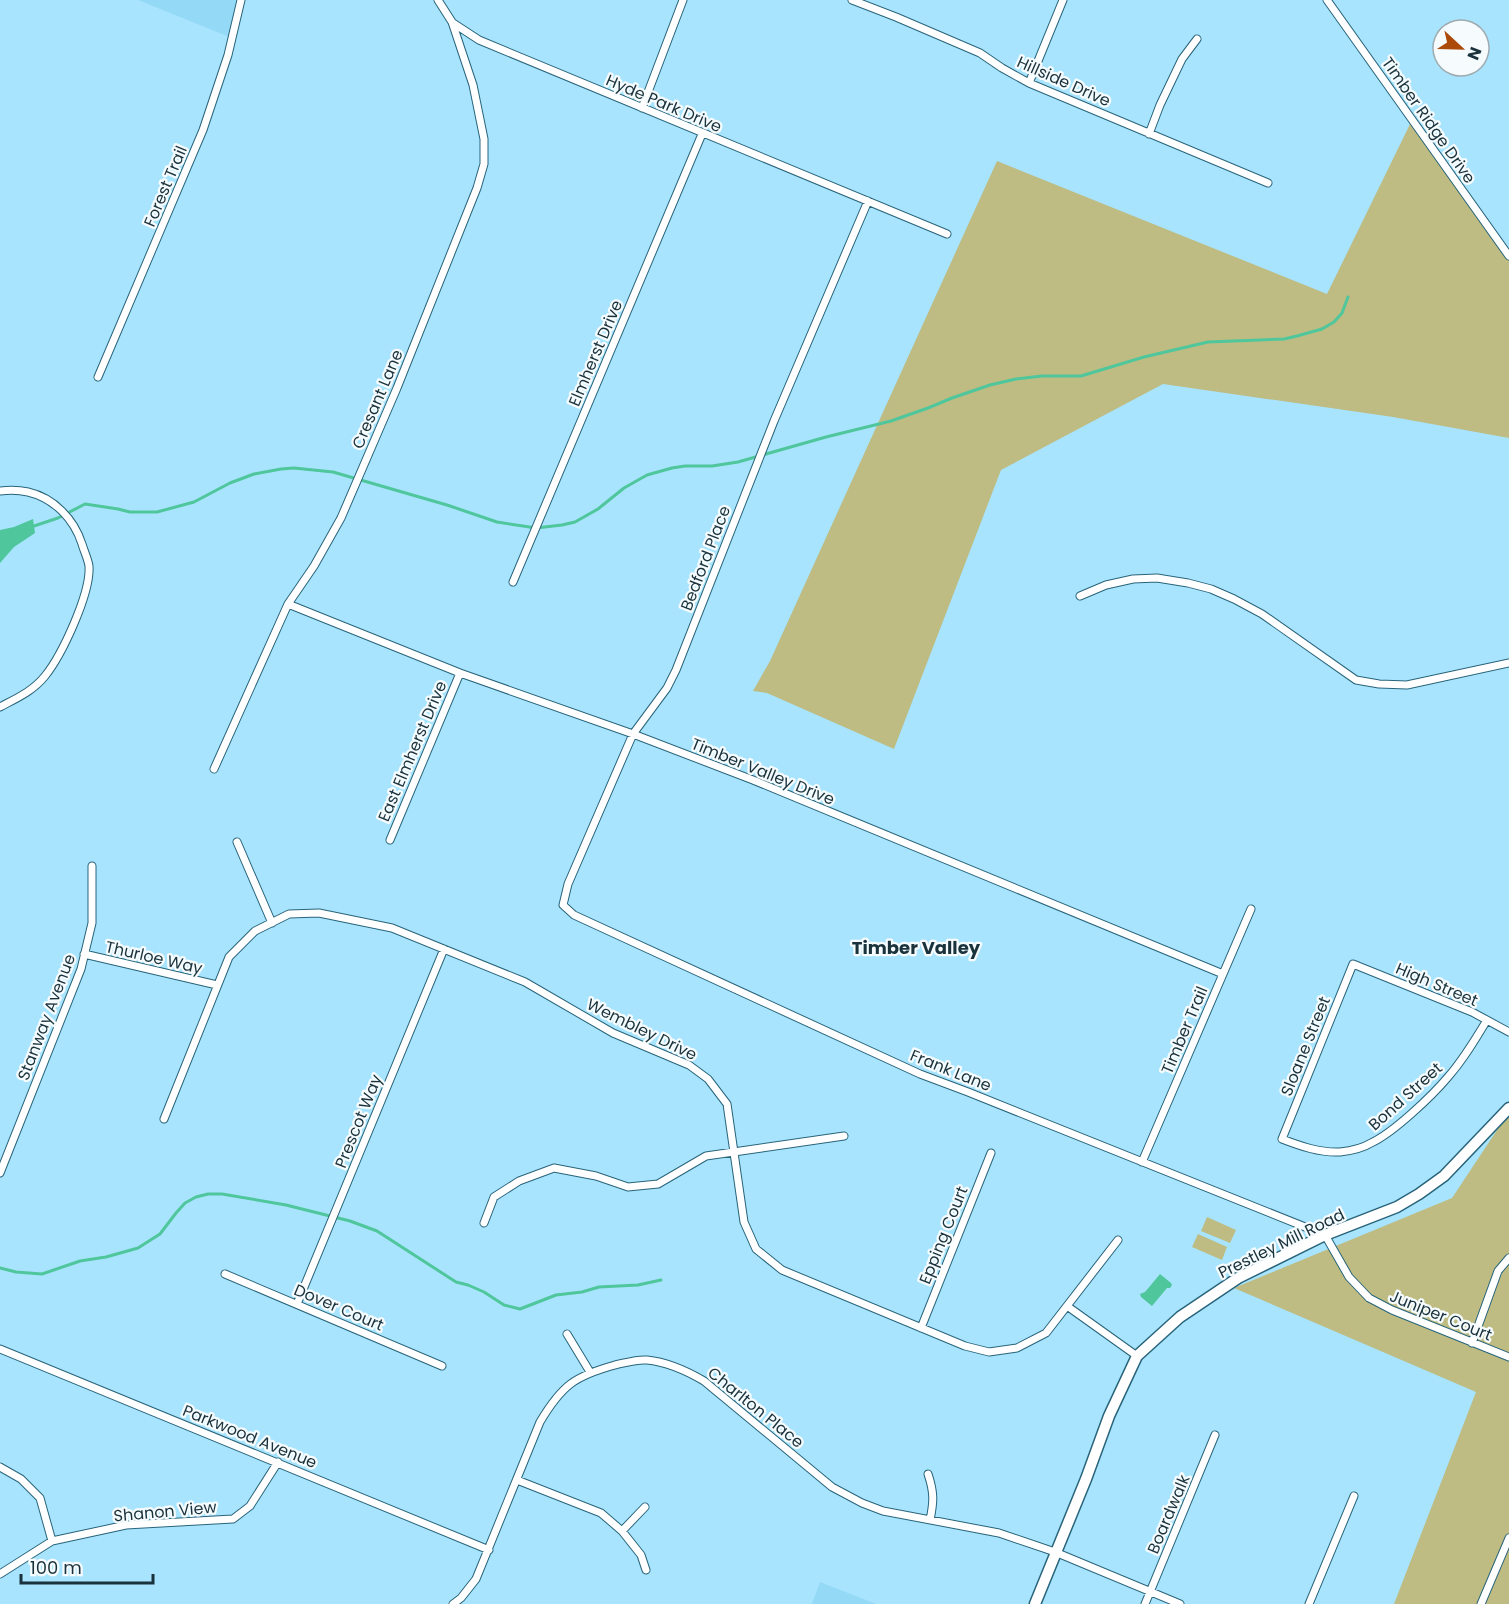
<svg xmlns="http://www.w3.org/2000/svg" width="1509" height="1604" viewBox="0 0 1509 1604" font-family="Poppins,sans-serif">
	<style>
		.built { fill: #94d9f6 }
		.green { fill: #bebc82 }
		.water { fill: #4fc69b }
		.lines { fill: none; stroke-linecap: round; stroke-linejoin: round }
		.stream { stroke: #4fc69b; stroke-width: 3 }
		.street-casing { stroke: #28647a; stroke-width: 9 }
		.secondary-casing { stroke: #28647a; stroke-width: 13 }
		.street { stroke: #fff; stroke-width: 7 }
		.secondary { stroke: #fff; stroke-width: 10 }
		.labels { text-anchor: middle; stroke-width: 4.5; stroke-linejoin: round; paint-order: stroke }
		.street-label { font-size: 16px; fill: #1a323c; stroke: #f6fcfe }
		.neighbourhood-label { font-size: 18px; font-weight: bold; fill: #1a323c; stroke: #f6fcfe }
	</style>
	<rect width="100%" height="100%" fill="#a8e4fe"/>
	<!-- built -->
	<path class="built" d="M138 0H241L232 38Z
		M820 1582 876 1604H812Z"/>
	<!-- green -->
	<path class="green" d="M1412 120 1509 256V438L1393 417 1163 384 1001 470 894 749 767 693 753 691 770 661 997 161 1327 294Z
		M1509 1112V1604H1394L1476 1392 1234 1288 1452 1198Z
		M1207 1217 1236 1230 1230 1243 1201 1231Z
		M1198 1234 1227 1247 1222 1260 1192 1247Z"/>
	<!-- water -->
	<path class="water" d="M33 519 35 533 14 547 0 563V530L14 527Z
		M1160 1274 1171 1283 1172 1285 1170 1288H1167L1152 1306 1141 1297 1140 1294 1145 1292Z"/>
	<g class="lines">
		<!-- stream -->
		<path class="stream" d="M34 526 58 518 85 504 118 509 130 512H157L194 502 230 483 254 474 281 469 294 468 333 472 447 505 497 522 536 528 562 525 575 522 598 509 624 488 647 475 672 468 685 466H712L738 462 826 437 891 421 928 408 952 398 990 385 1016 379 1042 376H1081L1144 357 1208 342 1284 339 1297 336 1322 329 1334 322 1342 313 1348 297
			M0 1268 16 1272 42 1274 80 1261 106 1257 138 1248 160 1234 176 1213 185 1203 196 1197 208 1194H222L286 1205 350 1221 377 1231 456 1282 468 1285 484 1292 504 1305 520 1309 556 1295 582 1292 599 1287 638 1285 661 1280"/>
		<defs>
			<path id="street" d="M852 0 896 17 980 53 1002 68 1029 83 1268 183
				M1327 0 1509 256
				M453 23 479 40 947 234
				M1029 83 1063 0
				M642 108 683 0
				M1149 134 1160 105 1182 59 1197 39
				M868 201 774 421 676 670 667 688 633 734 568 884 563 905 574 915 920 1074 968 1092 1325 1235 1349 1277 1369 1298 1392 1310 1509 1357
				M98 377 203 130 228 55 241 0
				M0 491C9 490 19 490 28 492 54 498 74 519 82 544 84 551 88 559 89 566 91 593 62 655 45 676 33 691 17 698 0 707
				M513 582 702 134
				M1080 596 1106 585 1133 579 1157 578 1188 583 1211 589 1234 599 1262 614 1356 680 1379 684 1407 685 1509 663
				M288 604 460 673 633 734 753 780 1223 974
				M214 769 288 604 314 566 341 518 397 388 477 188 484 164V139L473 85 452 22 438 0
				M390 840 460 673
				M237 842 272 923
				M84 954 217 985
				M1487 1020C1475 1040 1463 1060 1448 1077 1432 1096 1393 1133 1371 1143 1363 1148 1349 1151 1340 1152 1320 1153 1300 1146 1282 1139L1353 964 1472 1012 1509 1032
				M164 1119 229 957 255 931 289 914 319 913 392 928 525 982 613 1033 689 1065 708 1079 727 1104 744 1222 756 1249 782 1270 965 1346 989 1352 1017 1348 1046 1333 1118 1240
				M1142 1162 1251 909
				M0 1173 81 969 92 923V866
				M484 1223 494 1197 519 1181 554 1168 596 1176 628 1187 658 1184 706 1156 844 1136
				M225 1274 442 1366
				M297 1304 444 949
				M1067 1306 1137 1356
				M921 1328 991 1153
				M567 1334 590 1372
				M1472 1343 1498 1271 1509 1258
				M0 1349 489 1550
				M0 1467 21 1479 40 1498 52 1541
				M928 1474C934 1492 934 1501 930 1520
				M517 1480 601 1513 622 1531 641 1555 646 1570
				M622 1531 645 1507
				M0 1574 52 1541 126 1525 233 1519 250 1506 278 1462
				M453 1604 461 1598 476 1579 540 1422C562 1385 575 1376 615 1365 625 1363 637 1359 647 1360 667 1362 687 1371 704 1381L832 1487 862 1503 883 1511 999 1533 1055 1552 1180 1604
				M1145 1604 1215 1435
				M1309 1604 1354 1496
				M1481 1604 1509 1538"/>
			<path id="secondary" d="M1035 1604 1086 1479 1109 1416 1137 1356 1180 1317 1238 1278 1325 1235 1397 1207 1419 1194 1444 1176 1509 1108"/>
		</defs>
		<!-- street casing -->
		<use href="#street" class="street-casing"/>
		<!-- secondary casing -->
		<use href="#secondary" class="secondary-casing"/>
		<!-- street -->
		<use href="#street" class="street"/>
		<!-- secondary -->
		<use href="#secondary" class="secondary"/>
	</g>
	<g class="labels">
		<!-- street labels -->
		<g class="street-label">
			<text transform="translate(1064 81) rotate(24)" y="6">Hillside Drive</text>
			<text transform="translate(664 103) rotate(23)" y="6">Hyde Park Drive</text>
			<text transform="translate(1429 120) rotate(55)" y="6">Timber Ridge Drive</text>
			<text transform="translate(165 186) rotate(-67)" y="6">Forest Trail</text>
			<text transform="translate(595 353) rotate(-67)" y="6">Elmherst Drive</text>
			<text transform="translate(377 399) rotate(-67)" y="6">Cresant Lane</text>
			<text transform="translate(705 558) rotate(-69)" y="6">Bedford Place</text>
			<text transform="translate(412 751) rotate(-67)" y="6">East Elmherst Drive</text>
			<text transform="translate(763 771) rotate(22)" y="6">Timber Valley Drive</text>
			<text transform="translate(154 957) rotate(13)" y="6">Thurloe Way</text>
			<text transform="translate(1437 984) rotate(23)" y="6">High Street</text>
			<text transform="translate(46 1017) rotate(-69)" y="6">Stanway Avenue</text>
			<text transform="translate(642 1029) rotate(26)" y="6">Wembley Drive</text>
			<text transform="translate(1184 1030) rotate(-67)" y="6">Timber Trail</text>
			<text transform="translate(1305 1046) rotate(-68)" y="6">Sloane Street</text>
			<text transform="translate(951 1070) rotate(22)" y="6">Frank Lane</text>
			<text transform="translate(1405 1096) rotate(-42)" y="6">Bond Street</text>
			<text transform="translate(358 1121) rotate(-68)" y="6">Prescot Way</text>
			<text transform="translate(943 1235) rotate(-68)" y="6">Epping Court</text>
			<text transform="translate(1281 1243) rotate(-26)" y="6">Prestley Mill Road</text>
			<text transform="translate(339 1307) rotate(23)" y="6">Dover Court</text>
			<text transform="translate(1441 1315) rotate(22)" y="6">Juniper Court</text>
			<text transform="translate(756 1407) rotate(39)" y="6">Charlton Place</text>
			<text transform="translate(250 1436) rotate(22)" y="6">Parkwood Avenue</text>
			<text transform="translate(165 1511) rotate(-5)" y="6">Shanon View</text>
			<text transform="translate(1168 1514) rotate(-67)" y="6">Boardwalk</text>
		</g>
		<!-- neighbourhood labels -->
		<g class="neighbourhood-label">
			<text x="916" y="954">Timber Valley</text>
		</g>
	</g>
	<!-- north arrow -->
	<g transform="translate(1461 48) rotate(112)"><circle r="28" fill="#f6fcfe" stroke="#9eabb0" stroke-width="1.5"/>
	<path d="M0-4.5L10 22L0 15L-10 22Z" fill="#ab4a09"/>
	<text y="-9" font-size="16" font-weight="bold" text-anchor="middle" fill="#1a323c">N</text>
	</g>
	<!-- scale -->
	<path d="M21 1574v9h132v-9" fill="none" stroke="#1a323c" stroke-width="3"/>
	<text x="30" y="1574" font-size="18" fill="#1a323c" stroke="#f6fcfe" stroke-width="4.5" paint-order="stroke">100 m</text>
</svg>
